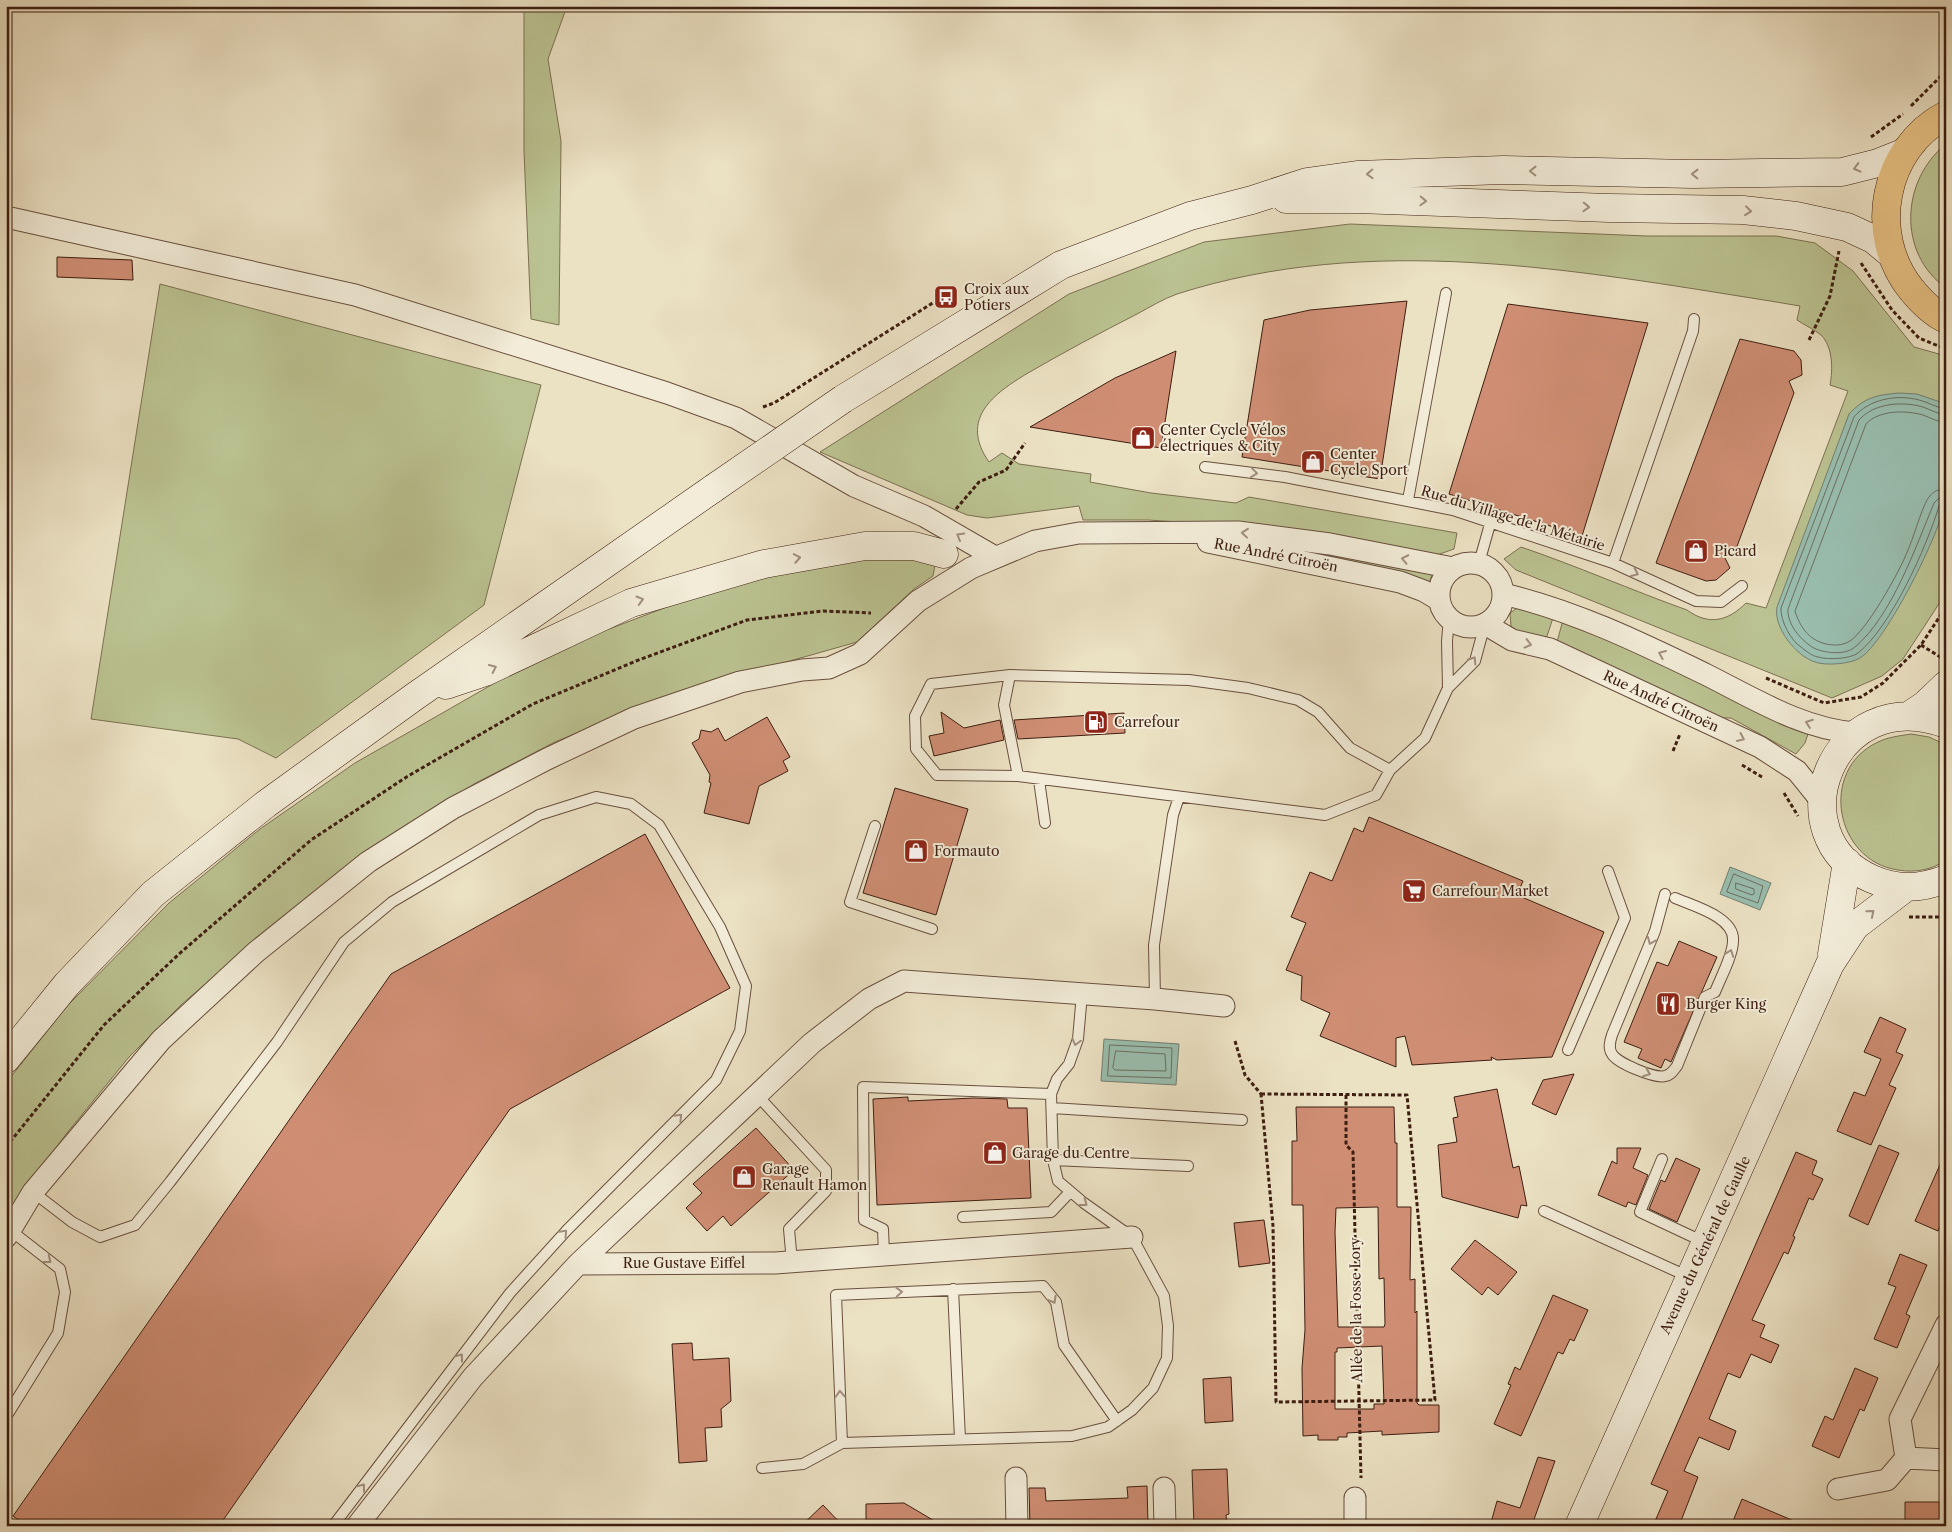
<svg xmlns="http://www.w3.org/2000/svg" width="1952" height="1532" viewBox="0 0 1952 1532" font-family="'Libre Caslon Text',serif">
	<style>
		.green { fill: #bbc291; stroke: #7c7051 }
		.water { fill: #99beaf; stroke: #757e70 }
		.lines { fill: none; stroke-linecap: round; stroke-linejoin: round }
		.shore { stroke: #6c6e60; stroke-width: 1 }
		.building { fill: #cf8e74; stroke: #3e1e11; fill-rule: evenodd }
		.service-casing { stroke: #694f3e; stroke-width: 12 }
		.minor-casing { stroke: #694f3e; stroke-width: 23 }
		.secondary-casing { stroke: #3e1e11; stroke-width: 29 }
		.primary-casing { stroke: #3e1e11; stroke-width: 29 }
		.path { stroke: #3e1e11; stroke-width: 3; stroke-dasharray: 4 2.5; stroke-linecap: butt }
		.service { stroke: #f2ecd8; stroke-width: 10 }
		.minor { stroke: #f2ecd8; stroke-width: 21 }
		.secondary { stroke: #f2ecd8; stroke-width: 28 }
		.primary { stroke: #e6c082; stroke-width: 28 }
		.secondary-bridge-casing { stroke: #3e1e11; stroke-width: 29; stroke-linecap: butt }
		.secondary-bridge { stroke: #f2ecd8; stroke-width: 28 }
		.oneway { stroke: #a18f7e }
		.labels { text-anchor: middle; stroke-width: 4; stroke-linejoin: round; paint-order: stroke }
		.poi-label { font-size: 14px; fill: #3e1e11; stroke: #f2ecd8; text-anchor: start }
		.street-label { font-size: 14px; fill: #3e1e11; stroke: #f2ecd8 }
	</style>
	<rect width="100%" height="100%" fill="#ebe1c3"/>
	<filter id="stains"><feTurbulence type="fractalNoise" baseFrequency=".004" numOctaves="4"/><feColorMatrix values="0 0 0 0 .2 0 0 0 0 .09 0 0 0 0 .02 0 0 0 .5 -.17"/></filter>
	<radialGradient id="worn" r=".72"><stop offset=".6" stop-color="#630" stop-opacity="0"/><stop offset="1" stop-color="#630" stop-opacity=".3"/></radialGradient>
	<!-- green -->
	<path class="green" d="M526 6H567L548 59 561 141 559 325 531 319 524 151V10Z
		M1946 144V288C1897 253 1901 180 1946 144Z
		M1350 224 1647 236H1776L1815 243 1853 271 1914 347 1946 356V593L1903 659 1882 676 1832 698 1516 570 1504 559 1521 547C1577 566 1631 590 1687 610 1709 626 1728 621 1746 603L1766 608 1848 391 1830 385C1833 369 1833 347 1821 335 1814 329 1804 325 1797 320L1800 306 1770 301C1575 270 1371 232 1177 294 1163 299 1150 307 1137 314 1100 333 1064 352 1028 373 993 394 959 419 989 462L1002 453 1019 464 1091 474 1090 482 1151 493 1236 503 1249 497 1457 533 1454 549 1434 556 1272 528 1148 520H1083L1079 506 987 518 967 515 820 452 1069 294 1204 242Z
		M160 284 541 385 484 605 276 758 238 739 91 719Z
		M1262 543 1410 567 1432 575 1429 583Z
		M875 558H917L935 565 933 576 914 589 857 642 670 695 555 742 474 784 377 845 279 920 182 1004 129 1057 67 1133 6 1216V1083L68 1005 169 903 260 829 355 763 507 676 596 634 714 589 803 568Z
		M1519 607 1553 618 1546 639 1517 632 1511 626 1510 613Z
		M1563 620C1620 644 1675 669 1730 696 1756 709 1780 726 1808 734L1805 743 1796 754 1731 718H1710L1557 642Z
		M1911 734 1929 737 1946 745V860C1932 870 1915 873 1898 870 1835 861 1818 770 1878 742 1888 737 1899 736 1911 734Z"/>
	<!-- water -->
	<path class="water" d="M1899 393 1917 394 1946 404C1946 435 1949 469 1946 499 1942 530 1886 642 1860 658 1850 664 1826 666 1815 662 1796 656 1773 627 1777 607L1849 414C1865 397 1877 395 1899 393Z
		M1730 867 1771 883 1760 910 1720 894Z
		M1104 1039 1179 1044 1176 1085 1101 1081Z"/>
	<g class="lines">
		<!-- shore -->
		<path class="shore" d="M1946 409C1937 408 1928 402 1919 400 1897 394 1869 399 1854 417L1781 608C1780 620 1791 641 1801 647 1806 651 1812 656 1818 657 1828 660 1850 659 1858 653 1891 627 1927 546 1939 506L1946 503
			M1946 415C1938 414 1931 410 1923 407 1902 401 1874 403 1859 420L1788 609C1787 624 1800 639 1812 647 1822 653 1845 656 1855 647 1892 616 1916 546 1934 503L1939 498 1946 497
			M1946 422C1937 422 1931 418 1923 415 1905 410 1879 410 1866 424L1795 611C1798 621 1804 633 1814 639 1823 645 1840 648 1850 641 1867 630 1900 571 1908 550 1913 539 1923 504 1929 497 1933 491 1939 489 1946 489
			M1734 874 1763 886 1758 903 1727 892Z
			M1736 883 1754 889V894L1752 895 1736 889Z
			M1110 1045 1172 1048 1171 1078 1108 1076Z
			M1116 1051 1165 1054 1166 1071 1115 1070 1113 1068Z"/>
	</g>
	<!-- building -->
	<path class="building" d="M57 257 132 260 133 280 57 277Z
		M1407 301 1380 479 1242 457 1264 320 1310 310Z
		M1508 304 1648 323 1582 536 1449 494Z
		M1740 339 1794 351 1801 360 1802 375 1789 381 1794 393 1736 549 1723 554 1730 568 1716 580 1706 581 1656 563Z
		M1176 351 1161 448 1030 427 1115 378Z
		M941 712 964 728 1000 720 1004 740 934 756 929 736 944 733Z
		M1124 713 1125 733 1018 739 1014 720Z
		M767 717 790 757 783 761 788 771 759 786 749 824 704 813 711 783 709 782 710 775 692 743 699 739 701 730 711 732 718 728 725 741Z
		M895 788 968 809 936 915 863 893Z
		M1369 817 1523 881 1517 895 1604 932 1552 1057 1497 1060 1491 1057 1492 1060 1412 1065 1405 1036 1396 1038V1067L1320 1036 1330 1013 1301 1000 1302 976 1286 970 1306 923 1291 917 1310 872 1332 881 1354 828 1363 832Z
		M645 834 730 988 510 1109 219 1526H27L13 1516 391 974Z
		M1679 941 1717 957 1671 1062 1665 1059 1661 1068 1638 1058 1642 1049 1624 1042 1657 962 1668 966Z
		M1880 1017 1906 1029 1896 1052 1903 1055 1889 1085 1896 1088 1871 1145 1837 1131 1854 1092 1865 1096 1881 1059 1864 1052Z
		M1574 1074 1556 1115 1532 1104 1543 1080Z
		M1497 1089 1513 1168 1519 1166 1527 1206 1521 1205 1518 1218 1442 1197 1438 1145 1457 1142 1453 1118 1458 1117 1454 1097Z
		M908 1097V1101L974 1098 1007 1099 1008 1108H1027L1031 1198 877 1205 873 1099Z
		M1296 1107H1394L1395 1143H1397V1207H1411L1410 1280 1415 1279V1313L1417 1311V1403L1419 1405H1439V1432L1382 1435V1431L1347 1433V1437H1338V1440H1318V1435L1303 1436 1302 1368 1305 1330 1303 1205H1292V1141H1297ZM1378 1207 1379 1279 1384 1278 1385 1324 1384 1327H1338L1335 1232 1336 1208ZM1382 1346 1384 1404H1374V1409H1335V1352H1337V1348Z
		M756 1128 794 1170 731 1226 723 1216 707 1231 686 1208 702 1193 693 1184Z
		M1879 1145 1899 1153 1868 1225 1849 1216Z
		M1617 1148H1641L1633 1168 1648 1175 1636 1205 1628 1202 1626 1207 1598 1195 1612 1161 1617 1164Z
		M1946 1151V1213L1938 1231 1915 1221Z
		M1796 1152 1817 1161 1812 1174 1823 1179 1813 1200 1809 1198 1793 1236 1795 1237 1788 1254 1784 1252 1752 1320 1765 1325 1760 1337 1779 1345 1771 1363 1751 1354 1740 1378 1728 1373 1709 1419 1736 1431 1729 1450 1699 1437 1684 1471 1698 1477 1679 1526H1653L1668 1491 1651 1484Z
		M1676 1158 1700 1169 1677 1222 1649 1209 1661 1180 1665 1182Z
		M1264 1220 1270 1263 1239 1267 1234 1223Z
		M1475 1240 1517 1272 1498 1295 1488 1287 1482 1295 1451 1269Z
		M1900 1254 1927 1265 1906 1314 1910 1316 1897 1348 1874 1339 1896 1287 1888 1284Z
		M1553 1295 1588 1310 1574 1341 1570 1339 1563 1354 1558 1352 1521 1436 1494 1424 1511 1385 1508 1384 1515 1367 1520 1370Z
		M692 1343 693 1360 729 1358 731 1401 721 1409 722 1427 705 1428 707 1461 679 1463 672 1344Z
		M1855 1368 1878 1378 1864 1411 1860 1409 1839 1458 1812 1446 1825 1416 1833 1420Z
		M1231 1377 1233 1421 1205 1423 1203 1379Z
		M1538 1457 1555 1461 1532 1525 1520 1520 1519 1526H1490L1497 1501 1520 1508Z
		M1227 1469 1229 1514 1226 1515 1227 1524 1225 1526H1194L1192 1470Z
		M1147 1486 1148 1526H1030L1029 1488H1045L1046 1501 1128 1498 1127 1487Z
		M1742 1499 1806 1526H1731Z
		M1905 1502H1940V1526H1905Z
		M904 1503 943 1526H866V1504Z
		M823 1505 843 1526H801Z"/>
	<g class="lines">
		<defs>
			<path id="service" d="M1205 467 1285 477 1453 510 1613 563 1696 601 1721 602 1742 586
				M1408 500 1446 293
				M1479 563 1490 524
				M1613 563 1693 331 1694 319
				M1010 675 1189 680 1248 688 1298 700 1318 712 1350 748 1390 770 1376 795 1325 815 1018 776 1004 705Z
				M1010 675 931 684 915 716 916 749 937 775 1018 776
				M1448 688 1447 641 1449 618
				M1390 770 1425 738 1448 688 1475 661 1485 624
				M1039 780 1045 823
				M875 826 850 902 932 929
				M1665 894 1655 931 1612 1035C1610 1041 1608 1048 1612 1054 1617 1063 1655 1079 1665 1076 1671 1075 1673 1071 1677 1066L1705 997 1715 992C1720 979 1733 955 1733 941 1735 917 1693 906 1675 898
				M1155 999 1154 945 1173 815 1179 797
				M1568 1050 1625 918 1608 871
				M757 1095 826 1170V1191L789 1229 792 1262
				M1052 1108 1242 1120
				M1662 1159 1640 1212 1704 1242
				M1053 1160 1188 1166
				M33 1192 72 1222 100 1237 135 1225 170 1182 277 1042 344 942 392 902 539 815 596 797 631 804 659 825 720 927 746 986 740 1031 716 1080 567 1230 510 1293 333 1526
				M1544 1211 1689 1277
				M963 1217 1051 1212 1070 1192
				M884 1255 883 1229 864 1220 863 1087 1051 1094
				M953 1289 960 1439
				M6 1417 58 1333 65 1292 60 1269 10 1230
				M842 1443 836 1295 1043 1286 1056 1302 1064 1345 1117 1421
				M762 1468 803 1464 842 1443 1072 1436 1108 1427 1132 1410 1153 1388 1167 1358 1168 1326 1164 1296 1132 1237 1084 1203 1058 1181 1053 1160 1051 1094 1057 1079 1069 1064 1078 1039 1082 994"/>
			<path id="minor" d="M6 217 355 295 667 393 736 418 854 486 924 516 995 557
				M1208 542 1400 582 1424 591 1439 600
				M1439 595a32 32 0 1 1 64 0a32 32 0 1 1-64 0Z
				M1503 594C1573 610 1641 643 1705 674 1753 698 1802 729 1856 733
				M1485 624 1512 640 1550 649 1760 747 1797 771 1822 802
				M6 1237 33 1192 161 1040 256 952 368 862 453 808 547 759 634 718 740 682 802 670 829 668 860 654 918 601 971 568 1035 541 1079 533 1238 532 1330 544 1453 568
				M578 1264 812 1043 869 999 904 981 1155 999 1224 1006
				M1946 1325 1900 1419 1906 1458 1946 1460
				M1016 1478 1017 1526
				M1164 1488 1165 1526
				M1838 1489 1887 1480 1906 1458
				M1355 1498V1526
				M357 1526 473 1377 578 1264 775 1263 1132 1237"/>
			<path id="secondary" d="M1286 199H1357L1609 208 1743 210 1796 216 1847 227 1873 239 1890 253
				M843 399 1061 265 1190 216 1252 200 1307 182 1357 175 1503 170 1693 174 1842 172 1878 163 1903 153
				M446 685 485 672 631 603 764 564 865 546H914L944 554
				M1910 715 1925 705 1946 685
				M1946 724C1832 681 1774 836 1872 879 1897 890 1920 889 1946 879
				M1832 954 1847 862
				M6 1059 67 984 153 894 266 804 414 697 714 488
				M1579 1526 1830 964 1855 926 1905 888"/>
			<path id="primary" d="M1946 115C1883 148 1867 234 1911 289 1920 300 1932 313 1946 319"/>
		</defs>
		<!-- service casing -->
		<use href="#service" class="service-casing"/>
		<!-- minor casing -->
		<use href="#minor" class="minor-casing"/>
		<!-- secondary casing -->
		<use href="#secondary" class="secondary-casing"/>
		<!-- primary casing -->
		<use href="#primary" class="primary-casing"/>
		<!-- path -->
		<path class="path" d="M1911 106 1946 71
			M1871 137 1903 114
			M1861 263 1892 310 1919 338 1946 349
			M1809 340 1830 296 1839 251
			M763 407 774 403 939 299
			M956 509 979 482 1006 470 1025 443
			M1921 645 1945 660
			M1766 678 1824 703 1861 697 1883 683 1921 645 1946 607
			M1673 751 1680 734
			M1742 765 1762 777
			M1784 793 1798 816
			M1909 917H1946
			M1235 1041 1245 1075 1261 1094
			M1261 1094 1407 1095 1435 1400 1276 1402 1273 1226Z
			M1346 1095V1145L1353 1152 1361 1478
			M6 1147 104 1025 179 954 311 840 408 776 533 704 636 661 747 620 823 611 871 613"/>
		<!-- service -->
		<use href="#service" class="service"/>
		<!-- minor -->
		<use href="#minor" class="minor"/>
		<!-- secondary -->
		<use href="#secondary" class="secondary"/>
		<!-- primary -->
		<use href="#primary" class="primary"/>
		<defs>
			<path id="secondary-bridge" d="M714 488 843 399"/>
		</defs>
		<!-- secondary-bridge casing -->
		<use href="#secondary-bridge" class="secondary-bridge-casing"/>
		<!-- secondary-bridge -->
		<use href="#secondary-bridge" class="secondary-bridge"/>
	</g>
	<!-- one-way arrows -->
	<defs><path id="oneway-chevron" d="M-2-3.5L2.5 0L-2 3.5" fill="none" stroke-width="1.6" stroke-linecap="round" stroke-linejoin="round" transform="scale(1.25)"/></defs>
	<g class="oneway">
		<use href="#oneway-chevron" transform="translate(1857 168) rotate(166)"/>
		<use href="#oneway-chevron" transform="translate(1533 171) rotate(-179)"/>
		<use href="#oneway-chevron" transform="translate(1370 174) rotate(178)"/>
		<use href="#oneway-chevron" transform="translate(1695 174) rotate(-179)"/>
		<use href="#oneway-chevron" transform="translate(1423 201) rotate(2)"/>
		<use href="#oneway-chevron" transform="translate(1586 207) rotate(2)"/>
		<use href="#oneway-chevron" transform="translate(1748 211) rotate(6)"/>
		<use href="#oneway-chevron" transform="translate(1254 473) rotate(7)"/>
		<use href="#oneway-chevron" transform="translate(1245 533) rotate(-174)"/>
		<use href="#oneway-chevron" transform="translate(960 536) rotate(-150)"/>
		<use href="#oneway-chevron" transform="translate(797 558) rotate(-10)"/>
		<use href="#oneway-chevron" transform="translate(1405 559) rotate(-168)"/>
		<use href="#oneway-chevron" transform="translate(1635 573) rotate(25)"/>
		<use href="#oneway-chevron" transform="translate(640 600) rotate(-16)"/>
		<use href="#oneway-chevron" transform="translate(1528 644) rotate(14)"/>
		<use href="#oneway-chevron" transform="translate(1662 654) rotate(-157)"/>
		<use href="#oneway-chevron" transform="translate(1473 660) rotate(-58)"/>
		<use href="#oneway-chevron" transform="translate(493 668) rotate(-25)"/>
		<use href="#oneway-chevron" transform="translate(1809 723) rotate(-160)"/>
		<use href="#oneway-chevron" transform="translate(1741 738) rotate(24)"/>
		<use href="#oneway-chevron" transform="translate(1871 913) rotate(-40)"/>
		<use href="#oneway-chevron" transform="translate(1651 941) rotate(113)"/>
		<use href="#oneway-chevron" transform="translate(1730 953) rotate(-70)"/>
		<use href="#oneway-chevron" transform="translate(1076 1042) rotate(105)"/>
		<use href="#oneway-chevron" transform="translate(1647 1073) rotate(21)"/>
		<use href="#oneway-chevron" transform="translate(679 1117) rotate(-45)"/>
		<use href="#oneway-chevron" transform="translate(1084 1203) rotate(37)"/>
		<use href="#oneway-chevron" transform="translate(564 1233) rotate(-47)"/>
		<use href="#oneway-chevron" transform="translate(48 1260) rotate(38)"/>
		<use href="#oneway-chevron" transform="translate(899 1292) rotate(-3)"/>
		<use href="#oneway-chevron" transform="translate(1053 1300) rotate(61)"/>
		<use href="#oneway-chevron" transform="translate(460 1357) rotate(-53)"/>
		<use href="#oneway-chevron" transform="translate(840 1394) rotate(-93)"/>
		<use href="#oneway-chevron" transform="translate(362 1487) rotate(-53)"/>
	</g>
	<!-- icons -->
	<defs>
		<symbol id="bus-square" viewBox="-11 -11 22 22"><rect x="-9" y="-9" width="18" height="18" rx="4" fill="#8f2418" stroke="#f2ecd8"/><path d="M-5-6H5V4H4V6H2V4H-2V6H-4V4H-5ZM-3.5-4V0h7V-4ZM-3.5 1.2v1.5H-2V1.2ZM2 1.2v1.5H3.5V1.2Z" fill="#fff"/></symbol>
		<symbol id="shop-square" viewBox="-11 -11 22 22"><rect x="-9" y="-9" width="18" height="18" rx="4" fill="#8f2418" stroke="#f2ecd8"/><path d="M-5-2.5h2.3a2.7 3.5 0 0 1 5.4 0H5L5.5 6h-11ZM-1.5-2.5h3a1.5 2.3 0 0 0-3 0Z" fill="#fff"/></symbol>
		<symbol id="fuel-square" viewBox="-11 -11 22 22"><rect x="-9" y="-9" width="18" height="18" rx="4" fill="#8f2418" stroke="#f2ecd8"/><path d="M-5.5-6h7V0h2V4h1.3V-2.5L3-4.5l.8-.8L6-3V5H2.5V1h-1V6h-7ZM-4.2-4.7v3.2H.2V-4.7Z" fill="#fff"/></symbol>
		<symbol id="supermarket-square" viewBox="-11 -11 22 22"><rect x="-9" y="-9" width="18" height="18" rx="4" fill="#8f2418" stroke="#f2ecd8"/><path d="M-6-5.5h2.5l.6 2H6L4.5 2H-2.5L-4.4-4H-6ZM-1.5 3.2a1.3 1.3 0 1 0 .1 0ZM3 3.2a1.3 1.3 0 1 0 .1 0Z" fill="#fff"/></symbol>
		<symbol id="restaurant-square" viewBox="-11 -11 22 22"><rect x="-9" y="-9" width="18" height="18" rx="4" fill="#8f2418" stroke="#f2ecd8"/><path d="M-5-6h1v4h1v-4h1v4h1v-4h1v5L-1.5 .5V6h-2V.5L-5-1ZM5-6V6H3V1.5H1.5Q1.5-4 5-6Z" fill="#fff"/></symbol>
	</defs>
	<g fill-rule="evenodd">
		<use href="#bus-square" x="932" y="283" width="28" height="28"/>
		<use href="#shop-square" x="1129" y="424" width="28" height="28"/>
		<use href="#shop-square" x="1299" y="448" width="28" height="28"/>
		<use href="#shop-square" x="1682" y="537" width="28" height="28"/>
		<use href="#fuel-square" x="1082" y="708" width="28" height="28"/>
		<use href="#shop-square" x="902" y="837" width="28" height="28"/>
		<use href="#supermarket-square" x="1400" y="877" width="28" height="28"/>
		<use href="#restaurant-square" x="1654" y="990" width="28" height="28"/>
		<use href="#shop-square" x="981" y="1139" width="28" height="28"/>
		<use href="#shop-square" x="730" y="1163" width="28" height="28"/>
	</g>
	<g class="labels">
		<!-- poi labels -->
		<g class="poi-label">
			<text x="964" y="294">Croix aux<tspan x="964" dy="16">Potiers</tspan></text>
			<text x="1160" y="435">Center Cycle Vélos<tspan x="1160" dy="16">électriques &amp; City</tspan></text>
			<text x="1330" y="459">Center<tspan x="1330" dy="16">Cycle Sport</tspan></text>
			<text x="1714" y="556">Picard</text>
			<text x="1114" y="727">Carrefour</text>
			<text x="934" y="856">Formauto</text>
			<text x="1432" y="896">Carrefour Market</text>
			<text x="1686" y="1009">Burger King</text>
			<text x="1012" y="1158">Garage du Centre</text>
			<text x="762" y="1174">Garage<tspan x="762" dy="16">Renault Hamon</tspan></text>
		</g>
		<!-- street labels -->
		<g class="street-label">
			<text transform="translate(1513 518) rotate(17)" y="5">Rue du Village de la Métairie</text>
			<text transform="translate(1276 555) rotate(11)" y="5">Rue André Citroën</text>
			<text transform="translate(1661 701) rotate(25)" y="5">Rue André Citroën</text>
			<text transform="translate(1705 1245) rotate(-65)" y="5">Avenue du Général de Gaulle</text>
			<text x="684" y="1268">Rue Gustave Eiffel</text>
			<text transform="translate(1356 1310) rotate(-91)" y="5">Allée de la Fosse Lory</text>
		</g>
	</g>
	<!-- margin -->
	<rect width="1952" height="1532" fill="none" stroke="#ebe1c3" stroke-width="25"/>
	<rect x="8" y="8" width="1937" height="1517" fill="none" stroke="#3e1e11" stroke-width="2.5"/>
	<rect x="12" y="12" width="1927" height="1507" fill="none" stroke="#3e1e11"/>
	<rect width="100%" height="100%" filter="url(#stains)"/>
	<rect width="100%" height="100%" fill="url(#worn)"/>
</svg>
